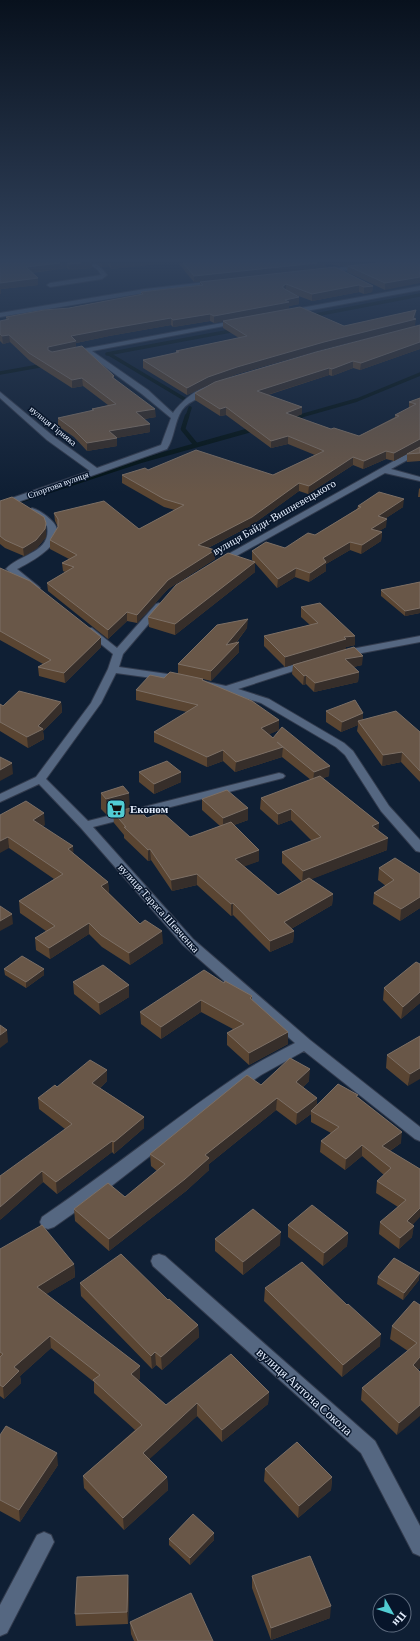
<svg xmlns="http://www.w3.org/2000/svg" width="420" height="1641" viewBox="0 0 420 1641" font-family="'Crimson Pro',serif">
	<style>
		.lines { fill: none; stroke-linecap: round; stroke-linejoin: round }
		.stream-far1 { stroke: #031316; stroke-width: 3.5 }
		.stream { stroke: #031316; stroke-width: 4.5 }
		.minor-casing { stroke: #323b4d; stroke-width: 2 }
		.minor { fill: #556781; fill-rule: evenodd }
		.wall { fill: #5a4532 }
		.shaded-wall { fill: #362e2a }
		.building { fill: #695748; stroke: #7c6f65 }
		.labels { text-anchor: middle; stroke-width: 3; stroke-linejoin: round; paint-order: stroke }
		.far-street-label { font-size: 9px; fill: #e4eefe; stroke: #07152a }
		.street-label { font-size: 11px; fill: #e4eefe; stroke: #07152a }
		.poi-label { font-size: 11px; font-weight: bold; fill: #e4eefe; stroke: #07152a; text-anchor: start }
		.near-street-label { font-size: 13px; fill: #e4eefe; stroke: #07152a }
	</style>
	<rect width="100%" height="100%" fill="#0f1f34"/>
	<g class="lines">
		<!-- stream-far1 -->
		<path class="stream-far1" d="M310 316 420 295
			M107 354 236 330
			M109 354 186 400
			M0 373 45 365
			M187 417 190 408
			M297 417 357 400 420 374"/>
		<!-- stream -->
		<path class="stream" d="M187 416 183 429 196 445
			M290 419 301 416
			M0 507 140 461 254 429"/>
		<defs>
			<path id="minor" d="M88 263C97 262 102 268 107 275L102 279 50 287 47 285 50 283 101 275 98 270Z
				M363 265 366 267 365 268 325 273 322 271 325 269Z
				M215 281 217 282V284L145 293 0 317V313L145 289Z
				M420 286V290L290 314 287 312 290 310Z
				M238 320 241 322 240 323 92 351 148 390 173 413C180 403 199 385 213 387L214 389C204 398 190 399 182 410 174 422 175 437 167 449L18 502H12L11 500 12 498 90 471 47 440 0 398V392L53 436 97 468 161 445 171 418 142 394 85 352 69 355 66 353 67 352Z
				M417 448H420V453L391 469 420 477V481L385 473 222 564H216L214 562Z
				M32 508C39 510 46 515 51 520 73 540 31 562 17 569L38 586 40 588 38 590H32L6 569C19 554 52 553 47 526L29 513 28 511Z
				M159 603 164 606 123 654 119 667 181 676 186 679 181 682 116 673 101 703 46 779 88 821 279 773 283 774 285 776 283 778 93 827 193 939 310 1040 420 1127V1141L415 1139 304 1051 261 1075 199 1118 105 1191 54 1227 48 1229 42 1227 40 1222 42 1217C113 1169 178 1115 249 1068 264 1059 280 1051 295 1043L183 945 81 828 39 784 0 802V794L36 777 91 703 108 669 113 654 86 632 84 630 86 628H92L117 648 156 604Z
				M420 636V642L341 657 336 654 341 651Z
				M308 660 312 661 313 663 312 665 238 689 269 699 344 743 353 751 389 806 420 840V852L416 851 381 811 345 755 336 747 261 703 225 692 199 686 198 684 203 681 226 686Z
				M159 1254 165 1256 375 1441 420 1526V1556L413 1553 361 1453 153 1266 151 1261 153 1256Z
				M44 1532 51 1535 54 1542 7 1633 0 1636V1605L37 1535Z"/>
		</defs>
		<!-- minor casing -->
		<use href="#minor" class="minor-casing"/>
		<!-- minor -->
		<use href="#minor" class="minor"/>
	</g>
	<!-- wall -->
	<path class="wall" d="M0 263H92V268L69 270 67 268 32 273 38 278V285L1 289V294H0Z
		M95 263H166L111 269 109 266 102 267Z
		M178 263H420L385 290 347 272 348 266H340L326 263V268L373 286 372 292 364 294 359 292 312 301 293 294 299 304 289 306V309L344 326 415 317V326L324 349 237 374 208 385 187 395 143 368V360L176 353V351L239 338 223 328V321L214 323 210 321 173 327 171 325 109 336 76 343V347L114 376V379L156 417 144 419 150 432 116 438 117 446 87 451 74 437 58 426V418L92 411V409L108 405 83 386 72 388 30 361 10 342 3 344 0 341V321L6 320V317L69 308 141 294V292L200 285V282L285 272 194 282Z
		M420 325V349L414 351 360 370 353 368 332 376 329 375 268 395 302 414 295 417 331 429 359 436 395 417V415L409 408V402L420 398V447L394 461 386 459 363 469 353 465 308 494 299 491 252 525 208 548 215 550V559L168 589 137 623 127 621 108 639 48 591 47 583 65 572 63 571 62 563 69 559 50 549V540L58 527 55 521 54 513 139 529 175 510 164 507 122 483V475L148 470 273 475 315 455 288 444 271 448 226 415 220 416 195 400V393Z
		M420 447V461L407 462V454Z
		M420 488V497H418L419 489Z
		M0 501 46 531V537L37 548 24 556 5 548 0 544Z
		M358 506 403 507 386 518V527L379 531 382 532 381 541 361 554 350 550 326 564V571L309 582 295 577 277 588 255 563V572L175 635 149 627 148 617 254 562 252 560V551L285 548 315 535 357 509Z
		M0 568 101 647 65 683 39 676 38 667 43 664 0 640Z
		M420 582V613L405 616 381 596V590Z
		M301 607 355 636V645L346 647V649L285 667 264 646V636L310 625 301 617Z
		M247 628 236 643 239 652 211 681 203 679V681L279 720V730L269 734 273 738 329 776 323 778 379 823 378 830 387 850 311 879 333 894 332 905 291 929 294 931 293 942 270 952 233 915 231 916 197 885 172 891 151 860 148 861 124 838V835L114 823 113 813 107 815 101 809V793L130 808 147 818 190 837 220 826 202 810V799L248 820 234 825 259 850V861L244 866 278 895 302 882 282 863V852L312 841 291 820 278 825 260 809 261 798 311 780 282 757 235 772 223 761 207 767 154 742V732L187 712 136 700V690L164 678 178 674V664Z
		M293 665H362L353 667 359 672 358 682 314 692 306 684 303 685 292 674Z
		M61 702 62 712 43 731 44 739 28 748 0 731V704L3 706Z
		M326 711 363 713V720L420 732V782L401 762 382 766 357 731 358 725 341 732 326 722Z
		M139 772H181V782L154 794 139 782Z
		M0 815 45 825 42 826 73 853 108 882 109 893 140 924 163 943 130 965 102 947 89 934 50 959 36 950 35 938 46 931 20 913 19 901 54 879 9 848Z
		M379 868 420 874V908L400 921 373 904 374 893 386 886 378 880Z
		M420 964V1003L401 1019 383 1000 384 988Z
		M4 969 44 975 26 988 5 975Z
		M73 982 129 997 100 1015 74 994Z
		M224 983 252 996V1000L288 1044 249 1065 227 1045V1033L233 1029 201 1012 161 1039 141 1024 140 1012Z
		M420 1036 408 1086 386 1068 387 1055Z
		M107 1081 100 1088 144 1117V1128L114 1154 112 1152 57 1194 43 1182 0 1220 65 1129 39 1109 38 1098 57 1087Z
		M309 1081 303 1087 317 1105 358 1097 401 1143 390 1151 420 1169 413 1225 412 1237 399 1249 379 1234 380 1222 398 1207 376 1193 377 1181 384 1175 362 1156 345 1170 320 1152 321 1141 331 1133 311 1122V1114L296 1125 276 1110 209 1164V1170L186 1191 109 1251 75 1221 74 1209 125 1197 157 1171 151 1166 150 1154 261 1085Z
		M288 1225 348 1233 347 1246 323 1266 288 1237Z
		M215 1239 280 1245 243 1275 215 1251Z
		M0 1249 74 1264 75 1277 46 1294 140 1366V1379L138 1380 166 1405 269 1392 268 1404 222 1442 197 1416 149 1459 167 1477 168 1490 124 1530 84 1488 83 1476 135 1430 94 1393V1382L51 1348 20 1376 21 1383 4 1399 0 1396Z
		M378 1277 419 1280 403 1300 377 1284Z
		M80 1283 168 1300 198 1325 199 1337 162 1370 156 1365 152 1369 81 1296Z
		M265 1288 380 1346 342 1377 264 1301Z
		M420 1305V1368L418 1370 397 1435 361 1400 362 1388 408 1351 390 1339 392 1326Z
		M0 1435 58 1465 20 1522 0 1511Z
		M265 1469 332 1477 331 1490 298 1518 264 1481Z
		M169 1539 214 1540 190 1565 169 1545Z
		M252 1576 330 1618 271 1640 252 1588Z
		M129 1588 128 1624 76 1626 75 1614Z
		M130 1622 213 1641H134L131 1634Z"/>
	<!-- shaded-wall -->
	<path class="shaded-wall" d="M60 263H67V268L26 273V267Z
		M81 263H92V268L69 270 68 264Z
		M102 263H108L109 266 102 267Z
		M111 263H166L111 269Z
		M317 263H326V268L194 282V276Z
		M340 263H397L340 266Z
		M420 277V283L385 290V283Z
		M38 278V285L1 289V294H0V283Z
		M286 284V291L283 293V286Z
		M359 285V292L312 301V294Z
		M373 286 372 292 364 294V287Z
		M299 297V304L289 306V309L214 323V316Z
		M416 310 415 319H416L415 326 324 349 237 374 208 385 187 395V388L208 377 237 367 324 342 413 318Z
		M210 314V321L173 327V320Z
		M171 318V325L109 336 76 343V349L49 354 48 350V347L71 336 108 329Z
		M9 335 10 342 3 344 2 336Z
		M420 342V349L414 351 360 370 361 363Z
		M353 361V368L332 376V369Z
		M329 368V375L257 398V391Z
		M82 378 83 386 72 388V380Z
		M226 407V415L220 416V409Z
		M302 407V414L286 421V413Z
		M155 409 156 417 137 420 136 412Z
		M150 424V432L110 439 109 431Z
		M288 436V444L271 448V441Z
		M117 438V446L87 451V443Z
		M420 439V447L394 461V453Z
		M386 451V459L363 469 364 461Z
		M353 457V465L308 494 309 486Z
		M299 483V491L252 525 198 553V545Z
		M404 499 403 507 377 524 378 516Z
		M387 519 386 527 370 537 371 529Z
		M46 523V537L37 548 24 556 23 548Z
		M382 532 381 541 361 554 362 545Z
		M350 542V550L326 564V571L309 582 310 573 323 558Z
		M215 550V559L168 589 137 623V615L168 580Z
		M255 562V572L175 635V624Z
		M296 568 295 577 277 588 278 579Z
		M420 608V613L405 616V611Z
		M127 612V621L108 639V630Z
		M248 619 247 628 226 655V645Z
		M355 636V645L346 647V649L285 667V657L344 637Z
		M101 637V647L65 683 64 673Z
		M239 642V652L211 681V671Z
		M363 656 362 665 345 669V659Z
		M359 672 358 682 314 692 315 683Z
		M306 675V684L303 685 304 676Z
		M61 702 62 712 43 731 44 739 28 748 27 737Z
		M363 713V723L358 721V725L341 732 342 722Z
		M279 720V730L261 738V728Z
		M283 747 282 757 235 772 236 762Z
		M223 750V761L207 767V757Z
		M402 752 401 762 382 766 383 755Z
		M12 763 13 774 0 781V770Z
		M330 766 329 776 313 782 314 772Z
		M181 772V782L154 794V784Z
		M129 793 130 809 107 815 106 799Z
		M248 808V820L223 829V818Z
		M291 809V820L278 825V814Z
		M44 813 45 825 33 831V820Z
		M379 823 378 834 372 826Z
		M8 837 9 848 0 853V841Z
		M388 838 387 850 302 883 303 871Z
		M73 846 74 858 68 849Z
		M150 849 151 860 148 861V850Z
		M259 850V861L235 870V859Z
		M197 874V885L172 891 171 880Z
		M108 882 109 893 101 886Z
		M333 894 332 905 284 933V922Z
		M420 897V908L400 921 401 909Z
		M233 903V915L231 916V904Z
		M12 914 13 924 0 931V921Z
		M89 923V934L50 959 49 948Z
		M162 931 163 943 130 965 129 953Z
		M294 931 293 942 270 952V941Z
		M44 969V975L26 988V982Z
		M129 985V997L100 1015 99 1003Z
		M420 992V1003L401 1019 403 1007Z
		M201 1000V1012L161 1039V1027Z
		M7 1030 8 1042 0 1048V1035Z
		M288 1032V1044L249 1065V1053Z
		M420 1068V1079L408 1086 410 1074Z
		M310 1069 309 1081 296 1094V1082Z
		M107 1070V1081L93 1094 92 1083Z
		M277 1098 276 1110 209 1164V1170L186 1191 109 1251V1239L205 1155Z
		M317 1098V1110L311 1111V1114L296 1125 297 1113Z
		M144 1117V1128L114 1154V1142Z
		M402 1132 401 1143 381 1157 382 1146Z
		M112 1141V1152L57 1194 56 1182Z
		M362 1145V1156L345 1170 346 1159Z
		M42 1171 43 1182 0 1220V1207Z
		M420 1208V1217L406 1232 407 1221Z
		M414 1226 412 1237 399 1249 400 1238Z
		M281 1232 280 1245 243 1275V1262Z
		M348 1233 347 1246 323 1266 324 1253Z
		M74 1264 75 1277 38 1299 37 1287Z
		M420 1273 419 1280 403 1300 404 1293Z
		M198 1325 199 1337 162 1370 161 1357Z
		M381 1334 380 1346 342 1377 343 1365Z
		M50 1336 51 1348 20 1376 21 1383 4 1399 3 1387 14 1367Z
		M155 1352 156 1365 152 1369 151 1356Z
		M420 1357V1368L411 1378 413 1365Z
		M140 1366V1379L132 1386 131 1374Z
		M269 1392 268 1404 222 1442V1430Z
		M197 1403V1416L143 1465V1453Z
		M420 1405V1416L397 1435 399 1423Z
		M57 1453 58 1465 20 1522 19 1510Z
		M167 1477 168 1490 124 1530 123 1518Z
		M332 1477 331 1490 298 1518 299 1506Z
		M214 1533V1540L190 1565V1558Z
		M128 1575 129 1588 128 1624 127 1612Z
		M331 1606 330 1618 271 1640V1628Z"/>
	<!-- building -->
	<path class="building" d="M0 263H60L26 267 38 278 0 283Z
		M68 263H81L68 264Z
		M183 263H317L194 276Z
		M378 263H420V277L385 283 348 266Z
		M335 267 373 286 364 287 359 285 312 294 286 284 283 286V288L299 297 285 300 289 302 214 316 210 314 173 320 171 318 108 329 71 336 76 341 48 347V350L52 352 82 346 114 376 112 377 155 409 136 412 150 424 109 431 117 438 87 443 73 429 58 418 94 410 92 409 116 404 82 378 72 380 29 353 9 335 2 336 0 334V321L9 319 6 317 44 310 69 308 143 294 141 292 203 285 200 282Z
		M300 307 344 326 416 310 413 318 416 319 324 342 237 367 208 377 187 388 143 360 179 352 176 351 247 336 223 321Z
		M420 325V342L361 363 353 361 332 369 329 368 257 391 302 407 286 413 331 429 334 428 359 436 399 416 395 415 416 404 409 402 420 398V439L394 453 386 451 364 461 353 457 309 486 299 483 252 517 198 545 215 550 168 580 137 615 127 612 108 630 47 583 74 567 62 563 77 555 50 540 58 527V519L54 513 104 501 139 529 184 505 164 499 122 475 145 468 148 470 196 450 273 475 324 451 288 436 271 441 226 407 220 409 195 393 215 382 235 376 316 352Z
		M420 447V453L407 454Z
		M379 492 404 499 378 516 387 519 371 529 382 532 362 545 350 542 323 558 326 562 310 573 296 568 278 579 252 551 266 542 285 548 308 533 315 535 361 507 358 506Z
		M12 497 44 517 46 523 45 529 36 540 23 548 5 540 0 536V501Z
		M228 553 255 562 175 624 148 617 176 585Z
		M0 568 30 581 101 637 64 673 38 667 51 660 0 631Z
		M420 582V608L405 611 381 590Z
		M320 603 355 636 344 637 346 639 285 657 264 636 318 623 301 607Z
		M248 619 226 645 239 642 211 671 178 664 217 625Z
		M354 647 363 656 345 659 359 672 315 683 306 675 304 676 293 665Z
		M170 672 203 679 202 680 252 701 279 720 261 728 273 738 282 727 330 766 314 772 277 742 283 747 236 762 223 750 207 757 154 732 198 705 136 690 150 675 164 678Z
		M19 691 61 702 38 726 43 729 27 737 0 722V704L3 706Z
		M355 700 363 713 342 722 326 711Z
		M396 711 420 732V771L402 752 383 755 358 721Z
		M0 757 12 763 0 770Z
		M167 761 181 772 154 784 139 772Z
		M320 776 379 823 372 826 388 838 303 871 282 852 321 837 291 809 278 814 261 798Z
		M123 786 129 793 106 799 101 793Z
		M227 790 248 808 223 818 202 799Z
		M26 801 44 813 33 820 73 846 68 849 108 882 101 886 140 924 145 920 162 931 129 953 101 935 89 923 49 948 35 938 55 926 19 901 63 874 8 837 0 841V815Z
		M136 807 147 818 162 812 190 837 231 822 259 850 235 859 278 895 309 878 333 894 284 922 294 931 270 941 233 903 231 904 197 874 171 880 150 849 148 850 124 827H126L113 812Z
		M395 858 420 874V897L401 909 374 893 394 880 379 868Z
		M0 906 12 914 0 921Z
		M22 956 44 969 26 982 4 969Z
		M416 962 420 964V992L403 1007 384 988Z
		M103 965 129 985 99 1003 73 982Z
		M204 970 224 983 225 981 252 996 250 998 288 1032 249 1053 227 1033 244 1024 201 1000 161 1027 140 1012Z
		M0 1025 7 1030 0 1035Z
		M420 1036V1068L410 1074 387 1055Z
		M290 1058 310 1069 296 1082 317 1098 297 1113 277 1098 205 1155 209 1158 185 1179 109 1239 74 1209 108 1183 125 1197 165 1164 150 1154 247 1075 261 1085Z
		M90 1060 107 1070 92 1083 144 1117 114 1142 112 1141 56 1182 42 1171 0 1207V1176L72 1124 38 1098 55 1085 57 1087Z
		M338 1084 358 1095 356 1096 402 1132 382 1146 420 1169V1208L407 1221 414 1226 400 1238 380 1222 406 1200 377 1181 391 1168 362 1145 346 1159 321 1141 339 1127 311 1111Z
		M312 1205 348 1233 324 1253 288 1225Z
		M253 1209 281 1232 243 1262 215 1239Z
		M42 1225 74 1264 37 1287 140 1366 131 1374 166 1405 231 1354 269 1392 222 1430 197 1403 143 1453 167 1477 123 1518 83 1476 142 1425 93 1380 100 1375 50 1336 14 1367 19 1371 3 1387 0 1385V1357L3 1354 0 1352V1249Z
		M121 1254 168 1300 169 1299 198 1325 161 1357 155 1352 151 1356 80 1283Z
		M394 1258 420 1273 404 1293 378 1277Z
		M302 1262 347 1305 348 1304 381 1334 343 1365 265 1288Z
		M414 1301 420 1305V1357L413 1365 420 1372V1405L399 1423 362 1388 417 1343 392 1326Z
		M6 1426 57 1453 19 1510 0 1500V1435Z
		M297 1442 332 1477 299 1506 265 1469Z
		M193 1514 214 1533 190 1558 169 1539Z
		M310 1556 331 1606 271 1628 252 1576Z
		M128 1575 127 1612 75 1614 77 1577Z
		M191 1593 213 1641H138L130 1622Z"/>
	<!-- sky -->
	<linearGradient id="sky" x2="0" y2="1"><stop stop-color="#08111d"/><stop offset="0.53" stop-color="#31425c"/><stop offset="1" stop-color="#31425c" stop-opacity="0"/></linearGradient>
	<rect width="420" height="492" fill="url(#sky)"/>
	<!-- icons -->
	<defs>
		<symbol id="supermarket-square" viewBox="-11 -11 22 22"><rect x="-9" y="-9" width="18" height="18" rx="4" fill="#51ccd3" stroke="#07152a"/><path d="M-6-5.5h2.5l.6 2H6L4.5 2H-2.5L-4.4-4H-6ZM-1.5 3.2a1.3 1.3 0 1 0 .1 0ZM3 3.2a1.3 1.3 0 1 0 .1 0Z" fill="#111"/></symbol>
	</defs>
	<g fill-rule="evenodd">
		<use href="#supermarket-square" x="105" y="798" width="22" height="22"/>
	</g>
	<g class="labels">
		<!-- far-street labels -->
		<g class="far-street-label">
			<text transform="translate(53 426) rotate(39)" y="3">вулиця Гірняка</text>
			<text transform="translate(58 485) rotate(-20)" y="3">Спортова вулиця</text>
		</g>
		<!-- street labels -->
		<g class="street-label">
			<text transform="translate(274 517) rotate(-30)" y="4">вулиця Байди-Вишневецького</text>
			<text transform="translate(159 908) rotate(48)" y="4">вулиця Тараса Шевченка</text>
		</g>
		<!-- poi labels -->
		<g class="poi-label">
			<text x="130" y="813">Економ</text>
		</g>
		<!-- near-street labels -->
		<g class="near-street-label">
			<text transform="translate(305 1391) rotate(42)" y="5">вулиця Антона Сокола</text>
		</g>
	</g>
	<!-- north arrow -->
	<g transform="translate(392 1613) rotate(129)"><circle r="19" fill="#07152a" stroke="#5f6c7f"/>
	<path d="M0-3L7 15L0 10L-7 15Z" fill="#51ccd3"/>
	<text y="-6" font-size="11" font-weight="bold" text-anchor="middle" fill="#e4eefe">Пн</text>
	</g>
</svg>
